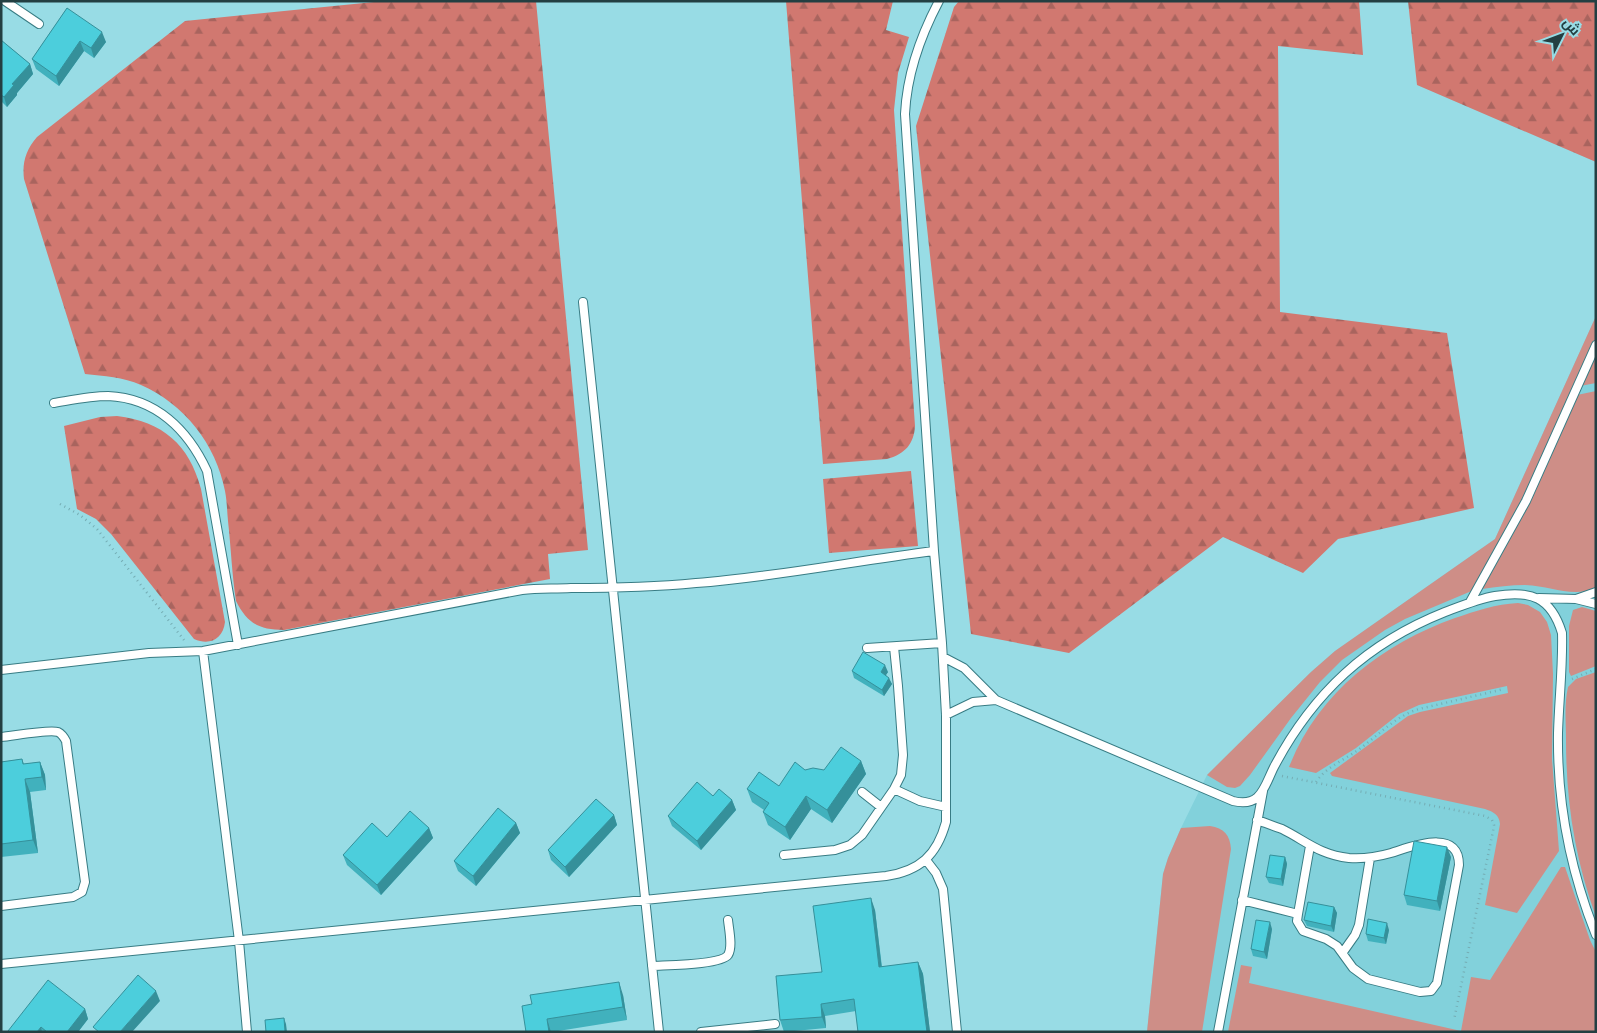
<svg xmlns="http://www.w3.org/2000/svg" width="1597" height="1033" viewBox="0 0 1597 1033" font-family="Manrope,Cairo,sans-serif">
	<style>
		.built { fill: #82d1db }
		.grass { fill: #ce8e87 }
		.forest { fill: url(#forest-firs) }
		.lines { fill: none; stroke-linecap: round; stroke-linejoin: round }
		.lane-casing { stroke: #387c84; stroke-width: 10 }
		.path { stroke: #75adb4; stroke-width: 2.5; stroke-dasharray: 1 4; stroke-linecap: butt }
		.lane { stroke: #fff; stroke-width: 8 }
		.wall { fill: #41b1bd }
		.shaded-wall { fill: #35909a }
		.building { fill: #4ccedc; stroke: #35909a }
	</style>
	<defs>
		<pattern id="forest-firs" width="22" height="20" patternUnits="userSpaceOnUse" patternTransform="scale(1.25)"><rect width="22" height="20" fill="#d17870"/><path d="M5 1l3.5 6h-7zM16 11l3.5 6h-7z" fill="#a9645e"/></pattern>
	</defs>
	<rect width="100%" height="100%" fill="#98dce5"/>
	<!-- built -->
	<path class="built" d="M1596 316V1032H1147L1163 874 1168 858 1181 828 1207 775 1311 672 1335 651 1495 539Z"/>
	<!-- grass -->
	<path class="grass" d="M1596 316V338L1523 500 1474 590 1405 619 1385 630 1342 660 1320 682 1291 718 1250 775 1240 786 1235 788 1227 787 1207 775 1311 672 1335 651 1495 539Z
		M1596 351V383L1580 386Z
		M1596 391V589C1568 597 1552 586 1525 585 1511 585 1496 587 1482 589L1529 502 1577 395Z
		M1518 603 1528 605 1540 612 1547 622 1551 635 1553 674 1552 759 1559 851 1517 913 1485 905 1500 824C1499 815 1494 812 1485 809L1332 776 1330 773 1408 716 1420 712 1508 693 1507 686 1419 705 1399 714 1356 748 1316 773 1289 767C1318 693 1382 644 1455 618 1476 611 1496 604 1518 603Z
		M1582 607 1596 611V666L1571 676 1569 672V626L1573 610Z
		M1596 672V917C1575 859 1566 802 1566 740 1566 723 1564 704 1568 687L1576 679Z
		M1210 826C1224 828 1230 835 1231 849L1202 1032H1147L1163 874 1168 858 1181 828Z
		M1561 867H1565L1590 940 1596 952V1032H1228L1241 965 1252 967 1249 983 1461 1031 1471 977 1490 980Z"/>
	<!-- forest -->
	<path class="forest" d="M384 1H536L588 550 548 554 550 579 284 630C259 630 247 623 236 601 232 575 231 548 228 521 227 511 227 501 225 491 216 444 184 404 141 385 123 377 104 376 85 374L24 179C22 162 26 150 37 137L185 21Z
		M786 1H893L886 30 909 37 898 73 894 110 915 426C914 444 905 454 887 459L823 464Z
		M959 1H1359L1363 55 1278 46 1280 312 1447 333 1474 508 1338 539 1303 573 1223 537 1069 653 971 634 916 126 954 7Z
		M1408 1H1596V162L1417 85Z
		M117 416C163 422 189 444 201 489L225 622C223 639 210 646 194 639L111 534 96 519 77 509 64 426 100 417Z
		M911 471 918 546 829 553 823 479Z"/>
	<g class="lines">
		<defs>
			<path id="lane" d="M5 1 39 24
				M583 302 659 1032
				M54 403C72 400 90 396 108 396 156 398 188 430 207 471L238 645
				M1539 598 1576 599 1596 604
				M1576 599 1596 592
				M1470 602 1526 501 1596 345
				M867 648 942 643
				M203 651 239 941 247 1032
				M943 657 964 668 996 700 1233 801C1261 808 1264 787 1274 767 1313 693 1367 643 1445 612 1461 606 1478 599 1495 596 1531 590 1551 597 1562 633 1563 666 1559 699 1558 733 1557 802 1570 870 1596 935
				M1 670 149 653 203 651 522 590C538 588 554 589 571 588 613 588 655 587 696 583 776 577 854 561 934 551
				M946 715 973 702 996 700
				M1 737C13 736 49 729 58 732 62 734 64 737 66 741L85 882 82 892 73 897 1 906
				M894 789 920 801 946 807
				M862 792 881 807
				M1257 820C1265 823 1274 826 1282 829 1306 841 1320 855 1349 858 1363 859 1377 857 1391 853 1411 847 1459 827 1459 865L1437 983 1431 991 1420 992 1368 979 1353 968 1337 946 1326 939 1303 931 1297 921 1298 914 1310 846
				M784 855 835 850 850 845 862 835 894 789 901 775 903 755 898 686 894 647
				M926 860 936 873 943 889 957 1032
				M1242 900 1298 914
				M1343 952 1355 935 1359 925 1370 858
				M1 964 886 876C920 871 937 855 946 822V715L942 643 934 551 905 114C907 73 920 37 939 1
				M652 966C666 965 721 965 728 955 733 947 729 930 728 920
				M701 1032 775 1024
				M1218 1032 1263 791"/>
		</defs>
		<!-- lane casing -->
		<use href="#lane" class="lane-casing"/>
		<!-- path -->
		<path class="path" d="M60 504 80 515 97 529 184 640
			M1572 679 1596 669
			M1282 776 1485 816 1492 820 1494 825 1493 831 1454 1020
			M1316 782C1326 767 1344 760 1358 750 1378 736 1395 716 1419 709L1504 689"/>
		<!-- lane -->
		<use href="#lane" class="lane"/>
	</g>
	<!-- wall -->
	<path class="wall" d="M67 8 106 42 94 58 84 51 59 86 36 69 32 59Z
		M1 40 30 64 33 74 17 93V95L7 107 1 101Z
		M852 671 888 672 886 675 892 684 884 696 854 678Z
		M22 759 24 764 40 762 45 775 46 790 30 792 38 853 1 857V762Z
		M861 761 866 774 832 823 811 809 790 840 768 825 763 812 764 810 752 802 747 789 779 786 805 770H824Z
		M713 796 732 800 736 810 701 850 672 826 668 816Z
		M614 815 617 825 569 877 551 860 548 850Z
		M516 823 520 833 476 886 458 871 454 861Z
		M429 828 433 838 381 895 347 865 343 855 387 837Z
		M1285 857 1287 864 1283 886 1269 883 1266 877Z
		M1451 857 1440 911 1407 905 1404 895Z
		M1334 907 1337 913 1334 932 1307 926 1304 920Z
		M875 910 882 967 918 962 923 974 930 1032H858L856 1011 825 1016 826 1028 784 1032 780 1020Z
		M1272 929 1267 959 1253 956 1251 949Z
		M1389 930 1386 944 1368 941 1366 934Z
		M623 995 627 1020 552 1032H526L532 1004Z
		M85 1009 88 1019 78 1032H8V1031Z"/>
	<!-- shaded-wall -->
	<path class="shaded-wall" d="M102 32 106 42 94 58 91 48Z
		M80 41 84 51 59 86 56 76Z
		M30 64 33 74 17 93V95L7 107 4 97 12 84Z
		M885 665 888 672 883 679 881 672Z
		M889 678 892 684 884 696 882 690Z
		M861 761 866 774 832 823 827 810Z
		M40 762 45 775 46 790 42 777Z
		M25 779 30 792 38 853 33 840Z
		M806 796 811 809 790 840 785 827Z
		M732 800 736 810 701 850 697 841Z
		M614 815 617 825 569 877 565 867Z
		M516 823 520 833 476 886 473 876Z
		M429 828 433 838 381 895 377 885Z
		M1447 847 1451 857 1440 911 1437 901Z
		M1285 857 1287 864 1283 886 1281 879Z
		M871 898 875 910 883 979 879 967Z
		M1334 907 1337 913 1334 932 1331 926Z
		M1270 922 1272 929 1267 959 1264 952Z
		M1387 923 1389 930 1386 944 1384 938Z
		M918 962 923 974 930 1032H927Z
		M619 982 623 995 627 1020 623 1007Z
		M156 991 160 1001 132 1032H120Z
		M821 1004 825 1016 826 1028 822 1017Z
		M85 1009 88 1019 78 1032H67Z
		M284 1018 286 1024 287 1032H285Z
		M547 1019 551 1032H549Z
		M41 1027 42 1032H37Z"/>
	<!-- building -->
	<path class="building" d="M67 8 102 32 91 48 80 41 56 76 32 59Z
		M1 40 30 64 12 84 14 85 4 97 1 95Z
		M863 652 885 665 881 672 889 678 882 690 852 671Z
		M841 747 861 761 827 810 806 796 785 827 763 812 769 803 747 789 759 772 779 786 795 762 805 770 813 768 824 770Z
		M22 759 23 764 40 762 42 777 25 779 33 840 1 844V762Z
		M697 782 713 796 719 789 732 800 697 841 668 816Z
		M596 799 614 815 565 867 548 850Z
		M498 808 516 823 473 876 454 861Z
		M410 811 429 828 377 885 343 855 372 823 387 837Z
		M1414 841 1447 847 1437 901 1404 895Z
		M1270 855 1285 857 1281 879 1266 877Z
		M871 898 879 967 918 962 927 1032H858L854 999 821 1004 822 1017 780 1020 776 976 822 972 813 906Z
		M1308 902 1334 907 1331 926 1304 920Z
		M1368 919 1387 923 1384 938 1366 934Z
		M1256 920 1270 922 1264 952 1251 949Z
		M138 975 156 991 120 1032H99L93 1027Z
		M48 980 85 1009 67 1032H47L41 1027 37 1032H9L8 1031Z
		M619 982 623 1007 547 1019 549 1032H526L522 1006 532 1004 530 995Z
		M284 1018 285 1032H266L265 1020Z"/>
	<!-- border -->
	<rect width="1597" height="1033" fill="none" stroke="#233f42" stroke-width="5"/>
	<!-- north arrow -->
	<g transform="translate(1562 35) rotate(48)" stroke="#98dce5" stroke-width="4" paint-order="stroke">
	<path d="M0-4L9 19L0 12L-9 19Z" fill="#233f42"/>
	<text y="-8" font-size="14" font-weight="bold" text-anchor="middle" fill="#233f42">ش</text>
	</g>
</svg>
